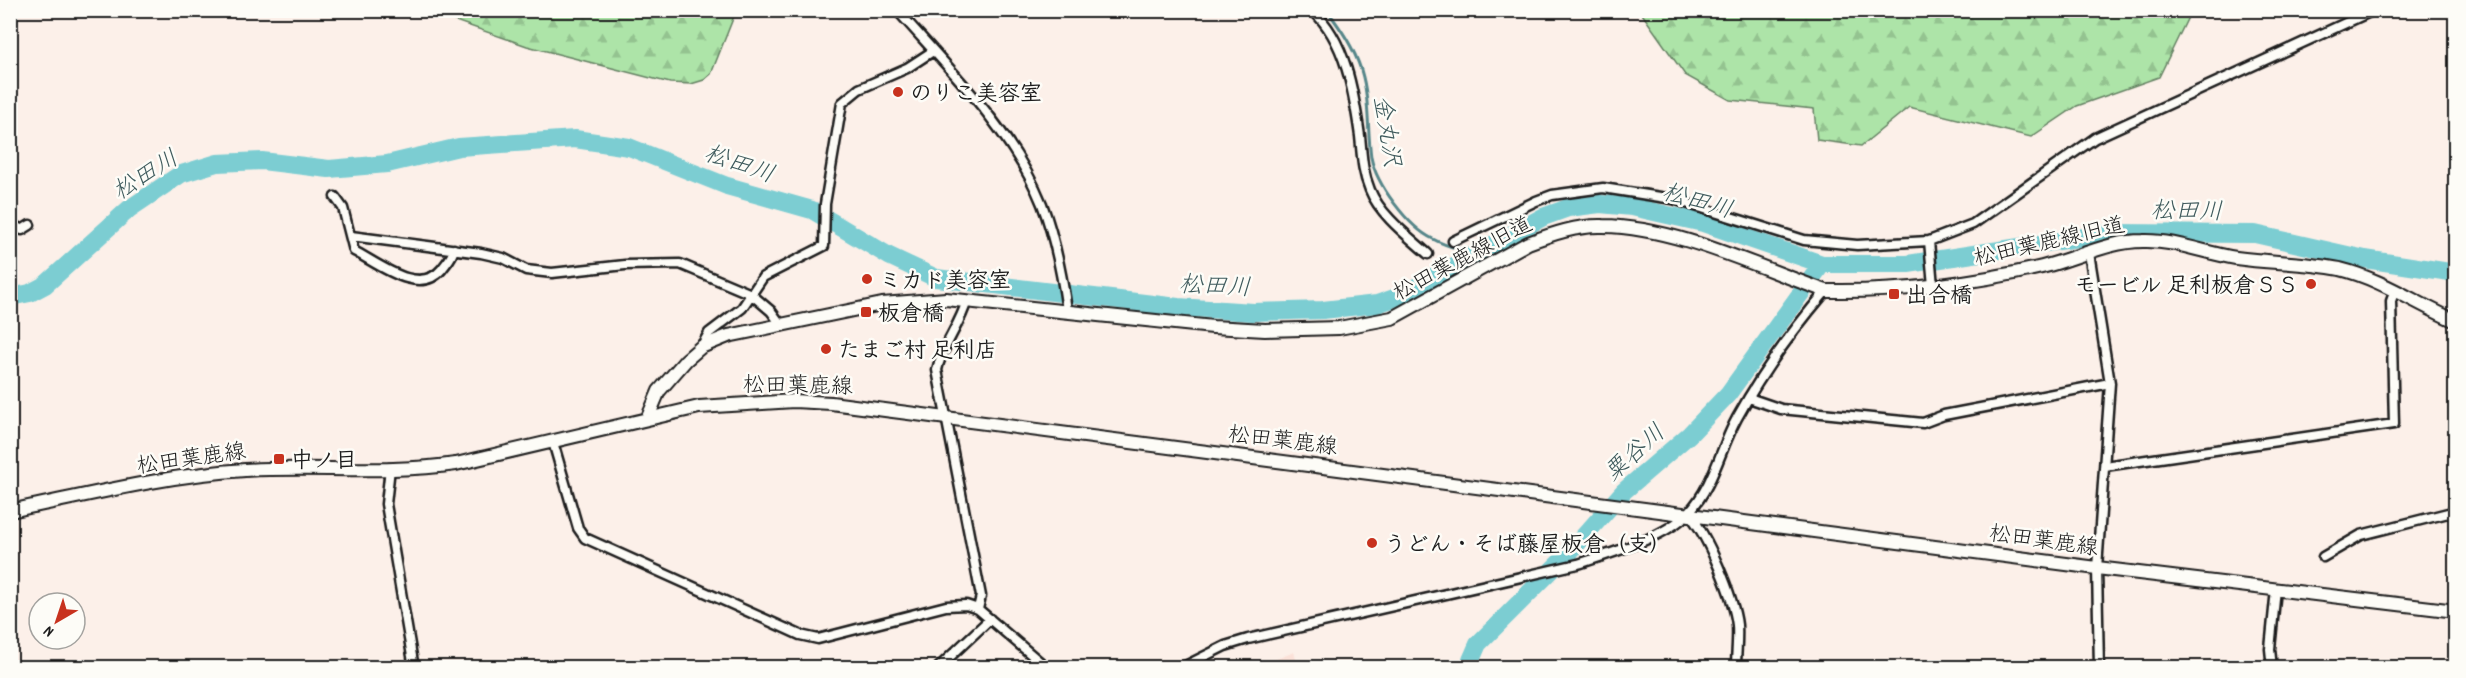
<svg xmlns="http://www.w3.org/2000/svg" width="2466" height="678" viewBox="0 0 2466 678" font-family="Dekko,'Klee One',sans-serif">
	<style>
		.built { fill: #fbe1d8 }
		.forest { fill: url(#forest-firs); stroke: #648062; stroke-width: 1.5 }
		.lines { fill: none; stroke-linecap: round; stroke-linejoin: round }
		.stream { stroke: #568689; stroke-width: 3 }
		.river { stroke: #7ccdd2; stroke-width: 18 }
		.street-casing { stroke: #1c1c1c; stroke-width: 13 }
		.secondary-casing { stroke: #1c1c1c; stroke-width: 16 }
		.street { stroke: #fdfcf7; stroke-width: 8 }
		.secondary { stroke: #fdfcf7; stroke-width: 12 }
		.poi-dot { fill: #c8321e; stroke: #fdfcf7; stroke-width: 2 }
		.labels { text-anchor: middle; stroke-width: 5; stroke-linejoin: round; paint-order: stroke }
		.poi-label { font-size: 22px; font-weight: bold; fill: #1c1c1c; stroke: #fdfcf7; text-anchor: start }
		.street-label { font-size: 22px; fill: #1c1c1c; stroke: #fdfcf7 }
		.water-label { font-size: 24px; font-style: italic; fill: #3e5a5c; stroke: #fdfcf7 }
	</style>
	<defs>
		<pattern id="forest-firs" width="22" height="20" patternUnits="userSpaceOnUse" patternTransform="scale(1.5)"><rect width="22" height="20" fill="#ade4a8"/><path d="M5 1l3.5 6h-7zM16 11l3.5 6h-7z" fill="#94c390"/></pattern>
	</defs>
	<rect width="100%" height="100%" fill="#fcf0e9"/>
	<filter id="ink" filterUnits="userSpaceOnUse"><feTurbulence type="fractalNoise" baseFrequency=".0167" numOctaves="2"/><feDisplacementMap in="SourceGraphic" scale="12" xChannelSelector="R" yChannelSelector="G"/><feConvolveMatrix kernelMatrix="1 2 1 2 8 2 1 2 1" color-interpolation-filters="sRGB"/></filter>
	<g filter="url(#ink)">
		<!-- built -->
		<path class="built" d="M1294 652 1298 667H1257Z"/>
		<!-- forest -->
		<path class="forest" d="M427 11H736L711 74 704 80 691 84 670 83 527 46Z
			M1640 11H2191L2159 77 2077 106 2031 137 1909 107 1861 146 1817 140 1814 109 1730 100 1685 75Z"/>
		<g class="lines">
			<!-- stream -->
			<path class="stream" d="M1327 10C1341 29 1354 48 1361 70 1370 99 1367 128 1371 157 1376 184 1408 227 1433 239 1445 246 1460 249 1472 253"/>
			<!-- river -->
			<path class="river" d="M10 297 30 293 45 285 129 209 181 174 217 163 262 161 329 169 387 164 459 147 575 139 629 147 727 186 812 210 889 256 936 278 1178 307 1253 312 1323 310 1377 304 1400 296 1543 217 1568 208 1600 204 1632 207 1703 223 1822 264H1908L2110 233 2255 234 2365 259 2456 273
				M1471 668V660L1478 644 1567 555 1624 491 1690 434 1728 394 1822 264"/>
			<defs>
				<path id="street" d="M897 10C949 69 1012 130 1042 204 1055 238 1062 275 1067 310
					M1312 10C1346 40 1354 94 1360 136 1362 155 1362 171 1370 190 1380 215 1408 236 1428 254
					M335 197 343 208 354 251C379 264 419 297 442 269 447 262 452 258 454 249
					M10 223 22 230 30 225
					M351 236 481 253 503 258 526 270 552 273 625 265 680 264 751 294 771 311 782 326
					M1453 241 1536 201 1552 195 1603 188 1673 199 1804 240 1857 245 1929 241 1973 224 2095 138 2374 10
					M1929 241 1933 286
					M2089 253 2110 383
					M967 300C960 326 942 345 937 370L981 596 978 609
					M701 347 709 333 742 308 763 277 824 246 825 204 842 103 859 89 907 68 933 51
					M1749 398 1781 409 1923 423 1944 415 2110 383 2097 568 2099 668
					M553 442 578 528 585 538 800 635 818 639 946 606 966 605 978 609 1047 668
					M2105 466 2394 424 2391 301 2395 290
					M390 468 386 504 414 668
					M1689 514C1707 534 1734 598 1737 625 1738 639 1736 654 1736 668
					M2323 557 2361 535 2456 511
					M938 668 990 619
					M1181 668 1225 646 1248 639 1578 564C1609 554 1667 537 1689 512 1714 485 1720 449 1737 418 1762 372 1792 331 1826 291
					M2272 668 2270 649 2276 589"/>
				<path id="secondary" d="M648 417 659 391 686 360 701 347 728 336 882 304 946 299 1213 327 1265 330 1339 328 1392 318 1528 243C1552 234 1578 225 1603 226 1677 227 1757 267 1826 291H1840C1907 291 1977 282 2042 267 2075 259 2109 241 2143 241 2175 240 2205 253 2236 258 2271 263 2306 262 2340 269 2381 279 2417 304 2456 321
					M10 511C88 495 166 475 245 470 315 466 387 474 456 464L699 407 794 401 831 403 2097 568 2456 611"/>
			</defs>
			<!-- street casing -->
			<use href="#street" class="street-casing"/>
			<!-- secondary casing -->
			<use href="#secondary" class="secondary-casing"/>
			<!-- street -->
			<use href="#street" class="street"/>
			<!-- secondary -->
			<use href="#secondary" class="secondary"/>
		</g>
	</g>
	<!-- markers -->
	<g class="poi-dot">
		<circle cx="898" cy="92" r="6"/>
		<circle cx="867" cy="279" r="6"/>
		<circle cx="2311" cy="284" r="6"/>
		<rect x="1888" y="288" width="12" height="12" rx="3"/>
		<rect x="860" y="306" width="12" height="12" rx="3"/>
		<circle cx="826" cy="349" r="6"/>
		<rect x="273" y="453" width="12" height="12" rx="3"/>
		<circle cx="1372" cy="543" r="6"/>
	</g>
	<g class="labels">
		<!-- poi labels -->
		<g class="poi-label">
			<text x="910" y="100">のりこ美容室</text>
			<text x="879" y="287">ミカド美容室</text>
			<text x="2299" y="292" text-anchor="end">モービル 足利板倉ＳＳ</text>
			<text x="1906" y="302">出合橋</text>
			<text x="878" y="320">板倉橋</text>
			<text x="838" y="357">たまご村 足利店</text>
			<text x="291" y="467">中ノ目</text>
			<text x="1384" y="551">うどん・そば藤屋板倉（支）</text>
		</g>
		<!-- street labels -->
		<g class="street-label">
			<text transform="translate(2049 240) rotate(-13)" y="8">松田葉鹿線旧道</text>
			<text transform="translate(1462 257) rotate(-28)" y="8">松田葉鹿線旧道</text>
			<text transform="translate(798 384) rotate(1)" y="8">松田葉鹿線</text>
			<text transform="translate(1283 439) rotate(7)" y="8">松田葉鹿線</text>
			<text transform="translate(191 457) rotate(-8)" y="8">松田葉鹿線</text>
			<text transform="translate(2044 539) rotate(8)" y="8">松田葉鹿線</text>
		</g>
		<!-- water labels -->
		<g class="water-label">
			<text transform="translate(1388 131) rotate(81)" y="8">金丸沢</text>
			<text transform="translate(740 163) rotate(19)" y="8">松田川</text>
			<text transform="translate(145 174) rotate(-32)" y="8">松田川</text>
			<text transform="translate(1698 200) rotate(16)" y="8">松田川</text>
			<text transform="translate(2187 210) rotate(1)" y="8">松田川</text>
			<text transform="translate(1215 285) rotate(3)" y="8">松田川</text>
			<text transform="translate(1634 452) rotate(-42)" y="8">粟谷川</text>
		</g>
	</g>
	<!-- margin -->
	<rect width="2466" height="678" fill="none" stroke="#fdfcf7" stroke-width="36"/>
	<rect x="18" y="18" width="2430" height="642" fill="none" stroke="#1c1c1c" stroke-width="2" filter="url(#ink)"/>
	<!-- north arrow -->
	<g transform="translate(57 621) rotate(219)"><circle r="28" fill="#fdfcf7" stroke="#a3a29f" stroke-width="1.5"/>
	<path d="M0-4.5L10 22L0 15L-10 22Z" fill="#c8321e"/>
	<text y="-9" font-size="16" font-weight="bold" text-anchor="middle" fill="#1c1c1c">N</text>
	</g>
</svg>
